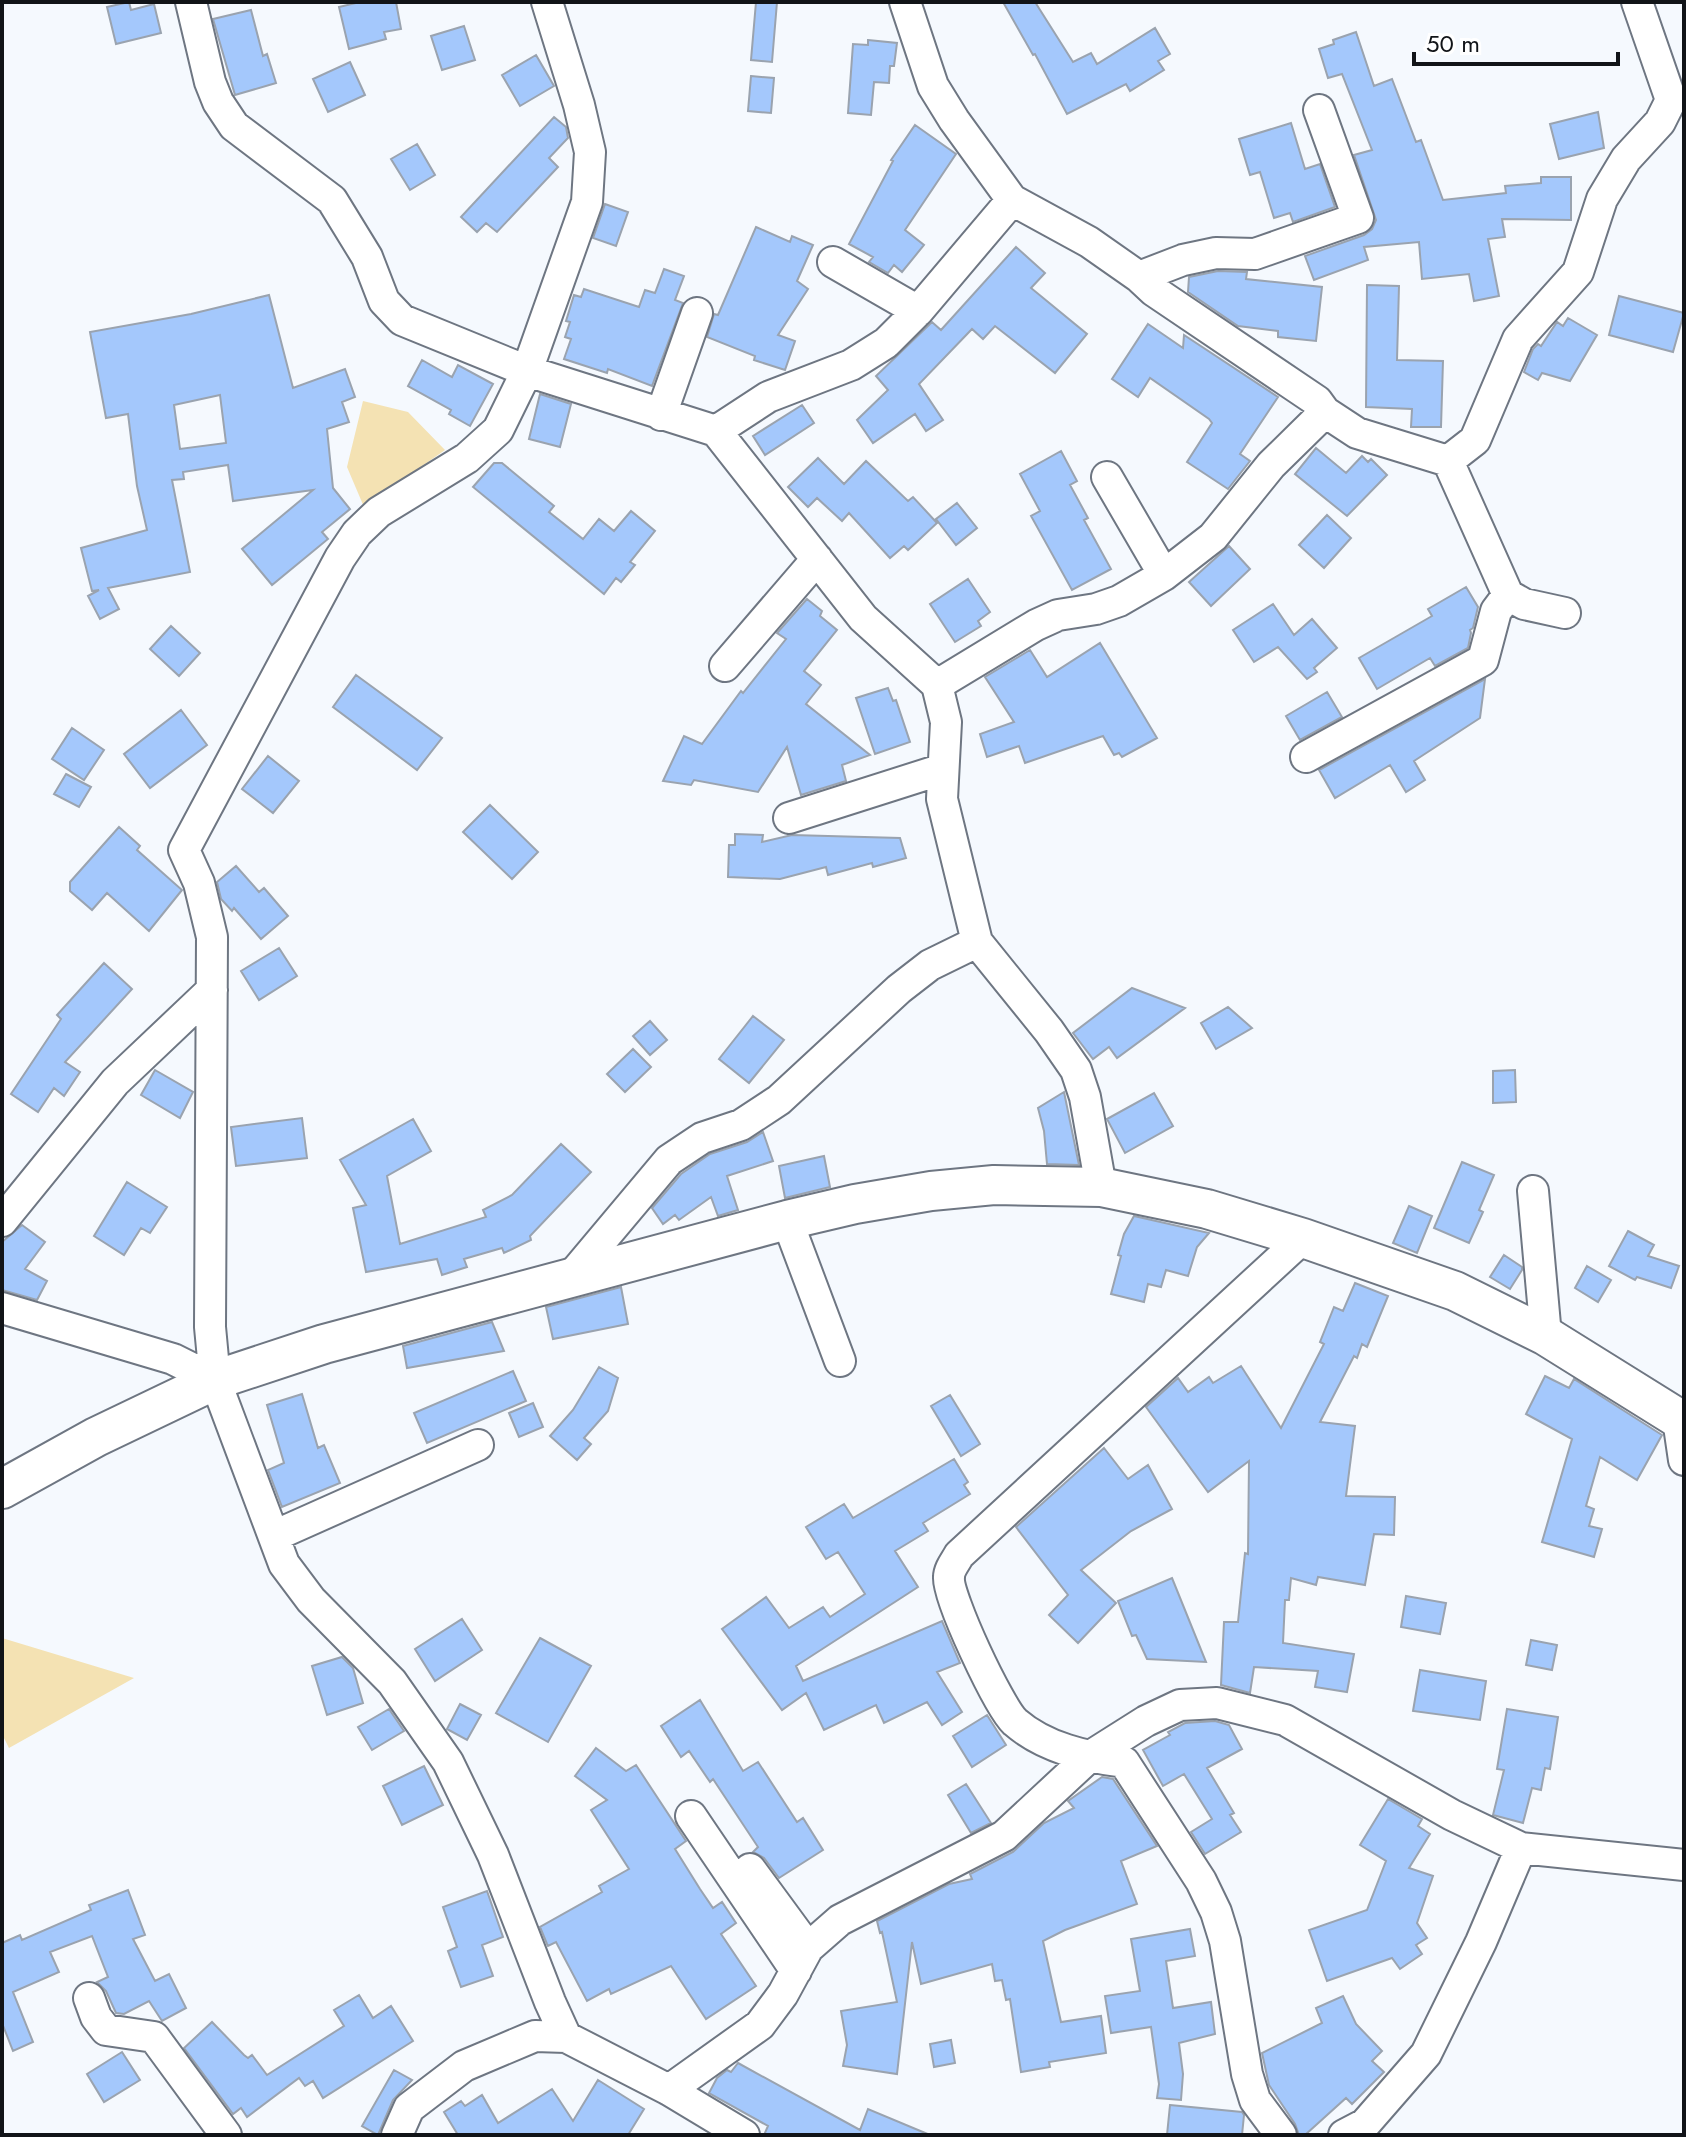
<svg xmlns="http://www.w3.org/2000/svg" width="1686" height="2137" viewBox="0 0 1686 2137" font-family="Jost,sans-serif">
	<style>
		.green { fill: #f4e2b3 }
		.building { fill: #a4c8fc; stroke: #9aa3af; stroke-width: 2; fill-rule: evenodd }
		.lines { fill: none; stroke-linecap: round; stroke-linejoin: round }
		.minor-casing { stroke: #6e7682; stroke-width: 34 }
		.tertiary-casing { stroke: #6e7682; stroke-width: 42 }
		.minor { stroke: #fff; stroke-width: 30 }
		.tertiary { stroke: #fff; stroke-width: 38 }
	</style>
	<rect width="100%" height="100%" fill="#f5f9fe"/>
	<!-- green -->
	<path class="green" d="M363 401 408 412 445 450 364 507 347 467Z
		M2 1638 134 1678 9 1748 2 1734Z"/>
	<!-- building -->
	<path class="building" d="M129 2 131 10 154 4 161 33 116 44 107 7Z
		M360 2H396L401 29 384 32 386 39 349 49 339 7Z
		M756 2H777L772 62 751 60Z
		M1003 2H1035L1073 62 1091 53 1097 64 1155 28 1170 54 1158 61 1164 70 1130 91 1126 84 1067 114 1035 54 1033 55Z
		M251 10 263 56 267 54 276 83 235 95 213 19Z
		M464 26 475 60 442 70 431 36Z
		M1356 32 1374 86 1392 79 1416 142 1421 140 1443 200 1506 193 1505 186 1541 183V177H1571V220L1502 219 1505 237 1488 239 1499 296 1474 301 1469 274 1422 279 1419 242 1364 247 1368 260 1314 280 1305 256 1364 235 1372 229 1376 220 1354 155 1372 150 1342 74 1328 78 1319 49 1334 44 1333 40Z
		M868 40 897 43 894 66H890L889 83 874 82 871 115 848 113 853 44 868 45Z
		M536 55 554 86 520 106 502 75Z
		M350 62 365 95 328 112 313 79Z
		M751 76 774 78 771 113 748 111Z
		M1598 112 1604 148 1559 159 1550 124Z
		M554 117 566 127 568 138 549 158 558 167 497 232 486 223 477 232 461 217Z
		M1291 123 1305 169 1320 164 1335 207 1293 222 1290 213 1274 218 1260 172 1250 175 1239 139Z
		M915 125 956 154 905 230 924 245 902 272 894 265 888 273 869 262 873 257 849 244 893 161 891 160Z
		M417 144 435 175 410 190 391 159Z
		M605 204 628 212 616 246 593 238Z
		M756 227 790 242 792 236 813 245 797 281 808 289 778 335 795 341 785 370 754 360 755 356 707 337 714 314 718 315Z
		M1016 247 1045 273 1031 288 1087 334 1055 373 995 326 983 339 972 329 919 384 943 420 926 431 915 414 873 443 857 420 888 390 876 376 932 322 941 330Z
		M664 269 684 276 675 300 683 303 652 386 608 369 607 373 564 359 571 339 565 337 570 322 566 321 574 295 581 297 584 289 639 307 645 290 655 293Z
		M1218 271 1247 272 1246 279 1322 287 1316 341 1278 337V331L1238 326 1188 292 1189 277Z
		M1367 285 1399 286 1397 360 1443 361 1441 427H1411L1412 409 1366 407Z
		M269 295 293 388 345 369 355 397 342 402 349 422 327 429 333 488 350 509 322 532 328 539 272 585 242 549 313 490 233 501 228 465 183 472 184 479 172 480 190 572 108 588 119 609 100 619 88 596 99 590 92 591 81 548 147 530 137 486 128 414 106 418 90 332 191 314ZM220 395 226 443 180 449 174 405Z
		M1619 296 1684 313 1673 352 1609 335Z
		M1568 318 1597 335 1570 381 1542 373 1538 380 1524 372 1533 349 1538 344 1541 346 1557 322 1563 326Z
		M1148 324 1183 348 1184 335 1278 397 1240 454 1250 461 1228 489 1187 462 1212 423 1209 419 1150 378 1138 397 1112 379Z
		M422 360 452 377 458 365 493 384 470 426 449 414 451 410 408 386Z
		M540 394 571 404 560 447 529 439Z
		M802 405 814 423 765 455 753 436Z
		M1316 448 1346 473 1362 456 1368 462 1371 459 1387 475 1347 516 1295 474Z
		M1061 451 1077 481 1070 485 1088 518 1084 520 1111 569 1072 590 1031 516 1040 511 1020 474Z
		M818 458 844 484 866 461 908 501 913 497 937 523 908 550 904 546 890 558 849 513 842 521 817 498 808 507 788 487Z
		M494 463H502L554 506 549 512 583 539 599 519 614 531 631 511 655 531 630 562 635 565 621 582 616 578 604 594 473 487Z
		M957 503 977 528 956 545 936 519Z
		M1327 515 1351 538 1324 568 1299 545Z
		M1229 546 1250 569 1211 606 1189 582Z
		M968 579 990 612 978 621 981 626 955 642 930 604Z
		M1466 587 1478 607 1473 628 1470 630 1471 633 1468 648 1435 666 1430 658 1377 689 1359 658 1432 616 1428 609Z
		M807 599 822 611 820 616 837 630 804 671 821 685 806 704 870 755 842 765 846 781 801 795 787 747 758 792 694 780 691 785 663 781 684 736 702 744 741 691 743 693 786 639 777 633Z
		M1273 604 1294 635 1312 619 1337 648 1314 668 1317 672 1307 679 1278 647 1254 662 1233 630Z
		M171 626 200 653 179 676 150 649Z
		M1100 643 1157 738 1122 757 1119 753 1114 755 1103 736 1025 763 1019 746 987 757 980 734 1014 722 985 677 1030 650 1047 677Z
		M356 675 442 738 417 770 333 707Z
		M1485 679 1480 718 1414 761 1425 780 1406 792 1390 765 1335 798 1319 770Z
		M888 688 893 701 896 700 910 742 875 754 856 698Z
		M1327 692 1342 717 1300 740 1286 716Z
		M181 710 207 745 150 788 124 754Z
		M72 728 104 750 84 780 52 759Z
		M268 756 299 781 273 813 242 789Z
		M66 774 91 787 79 807 54 794Z
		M490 805 538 852 512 879 463 832Z
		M119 827 140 846 137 850 182 890 149 931 107 893 92 910 70 891V882Z
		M735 834 763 835 762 842 792 835 900 838 906 858 873 867 872 863 828 875 826 867 780 879 728 877 729 845H735Z
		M236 866 259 892 264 888 288 916 261 939 234 908 232 911 221 899 217 882Z
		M279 948 297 976 259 1000 241 971Z
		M104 963 132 989 65 1062 80 1072 64 1096 54 1088 38 1112 11 1094 61 1019 57 1015Z
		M1132 988 1185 1008 1117 1058 1109 1047 1093 1059 1073 1033Z
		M1228 1007 1252 1028 1216 1049 1201 1023Z
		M753 1016 784 1040 749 1083 719 1059Z
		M650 1021 667 1040 650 1055 633 1036Z
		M633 1049 651 1067 625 1092 607 1074Z
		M155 1070 193 1092 180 1118 141 1095Z
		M1515 1070 1516 1102 1493 1103V1071Z
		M1064 1092 1079 1165 1047 1164 1044 1131 1038 1108Z
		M1154 1093 1173 1126 1125 1153 1107 1119Z
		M302 1118 307 1158 236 1166 231 1127Z
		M413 1119 431 1151 387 1176 400 1244 486 1217 483 1210 512 1195 561 1144 591 1172 530 1236 531 1240 504 1253 502 1248 464 1259 467 1267 442 1275 437 1259 366 1272 353 1208 366 1205 340 1160Z
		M763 1132 773 1161 727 1176 738 1210 718 1216 711 1197 679 1220 675 1215 663 1224 652 1208 681 1174 710 1154 747 1142Z
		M824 1156 830 1187 785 1198 779 1166Z
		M1462 1162 1494 1175 1479 1210 1483 1212 1469 1243 1434 1228Z
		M127 1182 167 1207 150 1233 141 1228 124 1255 94 1236Z
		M1409 1206 1432 1216 1417 1253 1393 1243Z
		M1134 1216 1209 1233 1197 1247 1188 1276 1166 1270 1161 1287 1148 1284 1144 1302 1111 1294 1121 1256 1118 1255 1124 1234Z
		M22 1225 45 1242 25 1269 47 1281 37 1300 2 1290V1242Z
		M1628 1231 1654 1245 1648 1256 1679 1266 1671 1288 1637 1277 1635 1280 1609 1266Z
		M1504 1255 1522 1267V1270L1510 1289 1490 1277Z
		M1587 1266 1611 1280 1598 1302 1575 1288Z
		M1355 1283 1388 1296 1367 1347 1362 1344 1357 1358 1354 1356 1320 1422 1355 1426 1346 1496 1395 1497 1394 1535 1374 1534 1365 1585 1318 1577 1316 1585 1291 1578 1289 1600H1285L1283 1643 1354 1654 1347 1692 1315 1687 1318 1671 1254 1667 1250 1693 1221 1685 1224 1622H1238L1245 1553 1248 1554 1249 1461 1208 1492 1146 1407 1178 1378 1188 1392 1209 1377 1213 1383 1241 1366 1281 1428 1324 1344 1320 1342 1334 1307 1343 1311Z
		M621 1287 628 1324 553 1339 546 1307Z
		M492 1322 504 1351 407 1368 403 1346Z
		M599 1367 618 1378 608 1411 584 1438 591 1444 577 1460 550 1436 573 1410Z
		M513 1371 526 1401 427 1443 414 1413Z
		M1545 1376 1569 1388 1574 1379 1662 1435 1637 1480 1600 1457 1586 1506 1594 1509 1589 1526 1602 1529 1594 1557 1542 1542 1572 1439 1526 1414Z
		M302 1394 318 1448 324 1445 340 1483 282 1507 268 1470 284 1463 267 1405Z
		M950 1395 980 1444 961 1456 931 1406Z
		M533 1403 543 1427 519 1437 509 1413Z
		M1104 1448 1128 1479 1148 1465 1172 1509 1131 1531 1081 1570 1116 1603 1078 1643 1049 1615 1068 1595 1016 1527Z
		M954 1459 968 1482 964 1485 970 1494 923 1523 928 1531 895 1551 918 1587 796 1666 803 1681 942 1621 960 1663 937 1672 962 1712 942 1725 927 1702 884 1723 876 1705 824 1730 806 1693 782 1710 722 1629 766 1597 789 1628 823 1607 830 1617 865 1594 838 1552 826 1559 806 1527 844 1504 853 1518Z
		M1172 1578 1206 1662 1147 1659 1136 1635 1132 1636 1118 1601Z
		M1406 1596 1446 1603 1440 1634 1401 1627Z
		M462 1619 482 1650 435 1681 415 1649Z
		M540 1638 591 1666 548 1742 496 1713Z
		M1531 1640 1557 1645 1552 1670 1526 1665Z
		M342 1657 353 1668 363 1703 327 1715 312 1666Z
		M1420 1670 1486 1681 1480 1720 1413 1711Z
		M700 1700 743 1771 758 1762 797 1822 803 1818 823 1850 779 1878 764 1858 753 1852 758 1847 713 1779 710 1782 689 1751 681 1757 661 1726Z
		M460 1704 481 1715 467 1740 447 1729Z
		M389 1709 404 1731 372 1750 358 1727Z
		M1507 1709 1558 1717 1550 1769 1545 1768 1541 1790 1532 1788 1523 1823 1493 1815 1504 1770 1497 1769Z
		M987 1715 1006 1745 972 1767 953 1736Z
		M1215 1721 1229 1725 1242 1749 1207 1768 1234 1813 1230 1815 1241 1832 1205 1854 1191 1832 1212 1819 1184 1774 1163 1786 1143 1750 1170 1735 1168 1732 1185 1723Z
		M596 1748 626 1771 636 1765 686 1841 675 1849 700 1889 713 1908 722 1902 736 1923 721 1934 756 1986 706 2019 671 1966 611 1994 609 1989 587 2001 556 1942 548 1946 547 1944 540 1927 602 1892 599 1886 629 1869 591 1810 607 1800 575 1776Z
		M424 1766 443 1805 402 1825 383 1786Z
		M1102 1777 1113 1779 1157 1846 1121 1861 1137 1904 1065 1930 1043 1941 1061 2022 1101 2016 1106 2053 1049 2062 1050 2067 1021 2072 1010 1999 1006 2000 1002 1980 995 1981 992 1964 921 1984 912 1942 897 2074 843 2066 847 2045 841 2011 897 2002 882 1932 880 1933 877 1921 949 1884 972 1879 970 1874 1013 1852 1044 1823 1074 1808 1068 1801Z
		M966 1784 991 1823 971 1833 948 1795Z
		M1388 1799 1422 1819 1418 1826 1430 1834 1409 1868 1433 1876 1417 1923 1427 1938 1416 1945 1422 1954 1400 1969 1392 1958 1327 1981 1309 1930 1367 1910 1386 1861 1360 1845Z
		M128 1890 145 1935 133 1939 155 1981 169 1974 186 2008 162 2021 149 2001 124 2014 116 2013 106 1991 97 1982 108 1977 92 1936 50 1952 59 1972 13 1992 33 2042 13 2051 2 2023V1943L20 1935 22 1940 91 1910 89 1905Z
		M487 1891 503 1937 482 1945 493 1976 461 1987 448 1951 457 1947 443 1907Z
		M1190 1929 1195 1956 1166 1961 1173 2008 1211 2002 1215 2034 1179 2043 1183 2074 1181 2100 1157 2098 1159 2084 1151 2027 1111 2033 1105 1996 1140 1991 1131 1939Z
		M359 1995 373 2018 391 2006 413 2041 323 2098 313 2081 305 2086 299 2078 247 2117 241 2108 233 2114 184 2048 212 2022 244 2055 248 2058 252 2055 267 2075 344 2026 334 2010Z
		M1343 1996 1356 2024 1382 2051 1372 2061 1384 2072 1352 2104 1346 2098 1305 2135H1299L1295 2124 1269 2085 1262 2053 1322 2023 1316 2008Z
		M951 2040 955 2063 934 2067 930 2044Z
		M122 2052 140 2080 104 2102 87 2074Z
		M738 2063 860 2130 868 2109 930 2135H764L768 2126 709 2093 717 2078 727 2070 731 2072Z
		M394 2070 412 2080 393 2100 378 2135 362 2126Z
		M598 2080 644 2109 628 2135H458L444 2112 461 2101 465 2106 482 2095 498 2123 552 2089 573 2121Z
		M1170 2105 1242 2112 1244 2115 1242 2135H1167Z"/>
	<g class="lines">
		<defs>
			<path id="minor" d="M191 2 210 82 218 102 234 126 332 200 367 257 384 301 402 320 527 371 716 431 863 618 937 685 946 722 942 799 977 942 1049 1031 1076 1070 1085 1097 1101 1187
				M547 2 579 105 590 152 587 202 527 371 498 430 467 458 379 512 357 533 340 558 184 850 199 883 212 937 210 1327 215 1380 284 1564 311 1600 392 1682 448 1762 493 1855 550 2002 566 2037
				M905 2 933 86 954 120 1012 200 1089 242 1139 277 1154 291 1317 401 1325 412
				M833 262 918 311
				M1139 277 1183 260 1216 253 1255 254 1358 218 1319 110
				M661 415 697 313
				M716 431 768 397 851 365 886 343 918 311 1012 200
				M1448 461 1475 440 1518 339 1578 272 1602 199 1626 159 1660 122 1671 100 1637 2
				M1107 477 1164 575
				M725 666 817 559
				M937 685 1036 625 1058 615 1096 609 1119 601 1164 575 1213 537 1271 465 1325 412 1357 433 1448 461 1508 595 1524 604 1565 613
				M1306 757 1483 660 1496 611 1508 595
				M789 818 943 769
				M1533 1191 1546 1336
				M787 1220 840 1361
				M2 1221 115 1082 212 990
				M570 1278 669 1160 702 1138 741 1125 779 1100 899 989 930 965 977 942
				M2 1308 173 1359 215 1380
				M1678 1419 1684 1460
				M274 1536 478 1445
				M691 1816 796 1971
				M750 1869 808 1948
				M89 1998 96 2017 106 2030 154 2037 226 2135
				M669 2090 760 2025 783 1994 808 1948 840 1920 1004 1836 1089 1757 1146 1721 1180 1705 1217 1703 1285 1720 1452 1815 1521 1848 1684 1865
				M397 2135 409 2108 464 2066 535 2036 566 2037 669 2090 744 2135
				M1281 2135 1255 2100 1247 2074 1225 1941 1216 1912 1201 1881 1124 1762C1086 1757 1045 1748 1015 1722 999 1707 947 1597 949 1577 949 1569 956 1561 959 1555L1303 1238
				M1344 2135 1365 2124 1426 2054 1481 1942 1521 1848"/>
			<path id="tertiary" d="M2 1489 96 1437 215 1380 324 1344 787 1220 855 1204 931 1191 994 1185 1101 1187 1207 1209 1303 1238 1455 1291 1546 1336 1684 1422"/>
		</defs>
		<!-- minor casing -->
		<use href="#minor" class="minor-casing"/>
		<!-- tertiary casing -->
		<use href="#tertiary" class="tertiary-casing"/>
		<!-- minor -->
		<use href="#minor" class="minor"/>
		<!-- tertiary -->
		<use href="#tertiary" class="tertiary"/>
	</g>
	<!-- border -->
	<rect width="1686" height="2137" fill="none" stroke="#111418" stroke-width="8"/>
	<!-- scale -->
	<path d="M1414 52v12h204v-12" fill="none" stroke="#111418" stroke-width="4"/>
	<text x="1426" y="52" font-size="24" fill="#111418" stroke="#ffffff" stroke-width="6" paint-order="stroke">50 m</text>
</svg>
